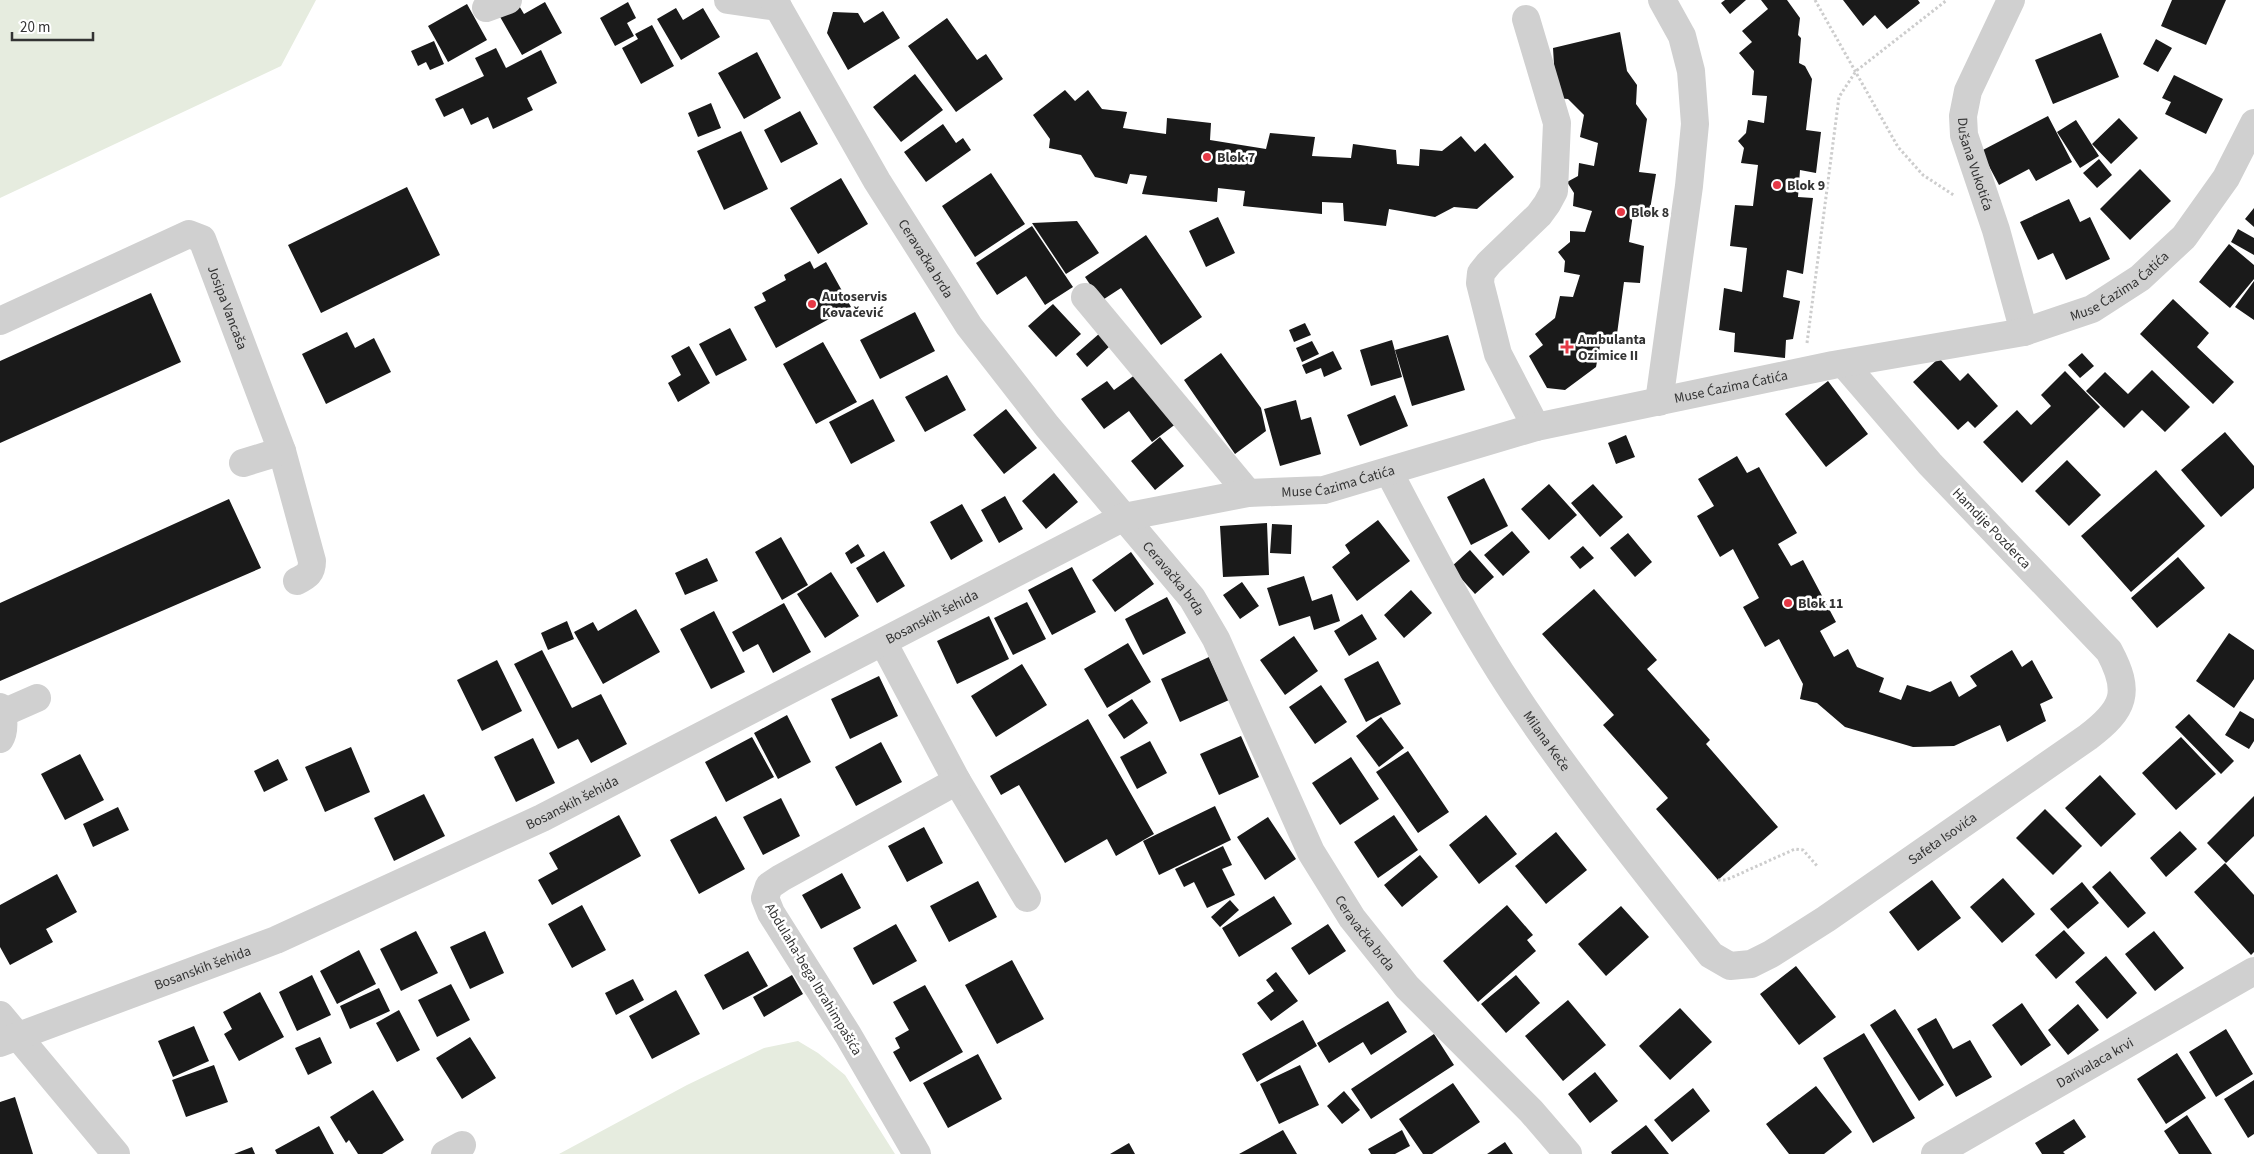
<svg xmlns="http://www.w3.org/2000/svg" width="2254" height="1154" viewBox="0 0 2254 1154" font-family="'Source Sans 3',sans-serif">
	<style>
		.grass { fill: #e6ecdf }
		.building { fill: #1a1a1a }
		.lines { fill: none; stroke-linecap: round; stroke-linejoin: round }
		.path { stroke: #cdcdcd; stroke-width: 3; stroke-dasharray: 2.5 2.5; stroke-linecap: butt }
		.minor { stroke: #d0d0d0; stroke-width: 28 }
		.poi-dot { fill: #e63946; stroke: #fff; stroke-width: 2 }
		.labels { text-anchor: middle; stroke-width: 5; stroke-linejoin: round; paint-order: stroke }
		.poi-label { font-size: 14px; font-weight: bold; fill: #333; stroke: #fff; text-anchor: start }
		.street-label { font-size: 14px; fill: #333; stroke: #fff }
	</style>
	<rect width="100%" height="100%" fill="#fff"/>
	<!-- grass -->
	<path class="grass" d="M0 0H316L281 66 0 198Z
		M798 1041 818 1053 845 1075 895 1154H559L687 1085 764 1048Z"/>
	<!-- building -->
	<path class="building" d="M1725 0H1746L1730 14 1721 3Z
		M1761 0H1787L1800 18 1798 35 1801 38 1799 63 1805 66 1812 79 1806 130 1821 132 1816 173 1800 170 1798 197 1813 198 1803 274 1787 270 1783 297 1800 301 1793 339 1786 340 1785 358 1734 352 1735 333 1719 330 1724 288 1742 292 1747 248 1730 246 1735 205 1753 206 1758 165 1741 163 1744 148 1738 141 1746 133 1748 120 1764 123 1767 96 1752 95 1754 71 1739 53 1752 42 1742 31 1768 9Z
		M1843 0H1918L1920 3 1887 29 1875 15 1863 26Z
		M2172 0H2226L2206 45 2161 26Z
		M545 2 562 33 522 55 499 15 518 4 524 14Z
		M628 2 636 18 627 23 634 36 615 46 600 18Z
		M467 4 487 40 448 62 428 26Z
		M676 8 683 20 703 8 720 37 681 60 657 19Z
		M883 11 900 38 848 70 827 33 833 12 858 13 864 23Z
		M947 18 977 60 986 54 1003 79 956 112 908 46Z
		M652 25 674 66 641 84 622 48 638 39 635 34Z
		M1620 32 1627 71 1637 85 1636 104 1647 119 1639 172 1656 174 1649 215 1633 214 1629 242 1644 246 1640 283 1624 282 1617 334 1600 346 1596 367 1565 390 1547 388 1529 356 1543 345 1535 334 1555 318 1560 296 1573 297 1580 275 1564 272 1565 261 1558 252 1570 242V231L1585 232 1592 211 1573 206 1574 193 1567 182 1578 176 1579 163 1594 166 1598 143 1580 137 1584 115 1568 99 1556 98 1553 48Z
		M2101 33 2119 77 2053 104 2035 60Z
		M2156 39 2172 48 2158 72 2143 64Z
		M434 41 444 64 430 70 426 62 418 66 411 51Z
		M496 48 506 68 541 50 557 83 527 98 533 110 493 129 488 117 471 125 463 108 444 117 435 99 484 76 475 58Z
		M757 52 781 98 744 119 718 73Z
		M915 74 943 110 901 142 873 107Z
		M2174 75 2223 99 2206 134 2165 114 2171 102 2162 98Z
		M1065 90 1075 101 1088 90 1102 109 1127 112 1123 128 1166 134 1167 118 1211 123 1210 140 1266 149 1270 133 1315 137 1312 156 1351 158 1353 144 1396 150 1397 164 1419 166 1420 149 1442 151 1461 136 1475 152 1485 143 1514 177 1477 209 1454 207 1435 217 1389 209 1386 226 1344 221 1343 203 1322 202V214L1243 206 1245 191 1218 188 1217 202 1142 194 1147 176 1130 174 1127 184 1095 177 1081 155 1049 148 1050 139 1033 115Z
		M711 103 721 128 698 137 688 113Z
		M800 111 818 144 781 163 764 130Z
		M2048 116 2072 162 2036 181 2029 169 1999 185 1981 151Z
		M2119 118 2138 138 2111 164 2092 144Z
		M2076 120 2099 156 2080 168 2057 132Z
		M943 124 956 143 963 138 971 150 926 182 904 152Z
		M741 131 768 189 724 210 697 151Z
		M2099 159 2112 175 2097 188 2083 173Z
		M2140 169 2171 201 2130 240 2100 209Z
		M991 173 1025 224 975 257 942 206Z
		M841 178 868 224 818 254 790 208Z
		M407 187 440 255 321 313 288 245Z
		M2069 199 2080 222 2090 217 2110 259 2066 280 2053 253 2038 260 2020 222Z
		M2254 208V227L2245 219Z
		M1218 217 1235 253 1206 267 1189 231Z
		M1077 221 1099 253 1066 274 1032 223Z
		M1032 226 1073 287 1045 305 1026 276 997 295 976 263Z
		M2238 229 2254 238V255L2231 242Z
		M1146 235 1202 317 1161 345 1121 288 1101 301 1085 277Z
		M2229 244 2254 265V279L2230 308 2199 282Z
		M810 261 814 269 826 262 851 307 776 348 754 307 766 301 762 293 786 280 784 275Z
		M2254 281V320L2235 307Z
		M151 293 181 362 0 443V361Z
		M2173 299 2209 333 2197 347 2234 382 2213 404 2140 334Z
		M1053 304 1081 334 1056 357 1028 326Z
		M915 312 935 351 880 379 860 340Z
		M1305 323 1311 335 1294 342 1289 330Z
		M730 328 747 360 716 376 699 344Z
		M347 332 355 348 374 338 391 372 326 404 302 354Z
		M1100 333 1111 345 1087 367 1076 354Z
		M1448 335 1465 390 1412 406 1395 350Z
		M1392 340 1402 377 1371 386 1360 350Z
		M1312 341 1319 354 1302 362 1296 348Z
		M823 342 857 402 816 424 783 364Z
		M689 346 710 383 678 402 668 383 681 375 671 356Z
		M1333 351 1342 369 1324 377 1321 368 1306 374 1302 365Z
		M1221 353 1261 408 1266 431 1235 454 1184 380Z
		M2082 353 2094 366 2080 378 2068 365Z
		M1939 358 1960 381 1968 373 1998 406 1975 428 1968 421 1958 430 1913 382Z
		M2152 370 2190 407 2165 432 2142 410 2124 428 2086 391 2105 372 2128 394Z
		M2065 371 2100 407 2022 483 1983 442 2017 410 2031 425 2051 406 2041 395Z
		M1139 372 1177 423 1152 442 1129 411 1104 429 1081 399 1107 381 1114 390Z
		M947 375 966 410 925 432 905 397Z
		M1828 381 1868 434 1826 467 1785 414Z
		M1395 395 1408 426 1360 446 1347 415Z
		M873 399 895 441 851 464 829 422Z
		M1296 400 1301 420 1311 417 1321 454 1280 466 1264 409Z
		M1006 409 1037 448 1004 474 973 435Z
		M2225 432 2254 466V488L2221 517 2181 470Z
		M1626 435 1635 457 1616 464 1608 443Z
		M1160 437 1184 466 1155 490 1131 461Z
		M1737 456 1747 473 1759 467 1797 533 1778 544 1791 566 1803 560 1836 622 1820 631 1834 657 1848 649 1857 667 1884 678 1879 692 1901 700 1907 685 1930 692 1951 681 1959 697 1977 686 1970 676 2012 650 2022 667 2032 660 2053 698 2040 704 2046 721 2007 742 2000 725 1954 746 1913 747 1845 727 1817 703 1800 699 1803 684 1779 639 1765 647 1743 607 1759 598 1733 549 1720 557 1697 516 1714 506 1698 479Z
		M2067 460 2101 495 2069 526 2035 491Z
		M2156 470 2205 526 2131 592 2081 536Z
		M1054 473 1078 502 1046 529 1022 501Z
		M1484 478 1508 526 1471 545 1447 497Z
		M1549 484 1577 515 1549 540 1521 509Z
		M1593 484 1623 517 1600 537 1571 503Z
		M1005 496 1023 529 999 543 981 510Z
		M229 499 261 568 0 681V603Z
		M962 504 983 541 951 560 930 522Z
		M1378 520 1410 561 1357 601 1332 567 1350 553 1345 545Z
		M1267 523 1269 575 1223 577 1220 526Z
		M1272 524 1292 525 1291 554 1270 553Z
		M1512 531 1530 552 1503 576 1484 555Z
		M1628 533 1652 562 1635 577 1610 548Z
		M781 537 808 585 782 600 755 552Z
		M858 544 865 556 851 564 845 553Z
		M1583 546 1594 558 1580 569 1570 557Z
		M1470 550 1494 577 1475 594 1451 567Z
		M884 551 905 586 877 603 856 568Z
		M1131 552 1154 584 1115 612 1092 580Z
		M2178 557 2205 588 2157 628 2131 598Z
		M707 558 718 581 685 595 675 573Z
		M1072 567 1096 612 1052 635 1028 590Z
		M831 572 859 616 825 638 797 594Z
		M1304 576 1312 601 1332 594 1340 621 1314 630 1310 616 1279 626 1267 588Z
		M1242 582 1259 606 1240 619 1223 595Z
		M1594 589 1657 660 1647 669 1710 740 1706 744 1778 827 1718 880 1656 809 1668 798 1603 725 1614 715 1542 634Z
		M1411 590 1432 613 1404 638 1384 615Z
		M1167 597 1186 633 1143 655 1125 619Z
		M1027 602 1046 639 1013 655 994 618Z
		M784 603 811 652 773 673 758 644 743 652 732 632Z
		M636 609 660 652 603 684 574 632 593 622 598 631Z
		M714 611 745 672 711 689 680 629Z
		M1362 614 1377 639 1349 656 1334 631Z
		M989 616 1009 659 957 684 937 641Z
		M567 621 574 639 548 650 541 633Z
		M2229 633 2254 650V679L2234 708 2196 681Z
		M1294 636 1318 671 1285 695 1260 660Z
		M1128 643 1151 682 1107 708 1084 669Z
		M542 650 572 708 601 694 627 744 591 763 578 739 558 749 514 664Z
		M1209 657 1229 700 1180 722 1161 679Z
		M497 660 522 711 482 731 457 680Z
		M1378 661 1401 704 1366 722 1344 679Z
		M1022 664 1047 705 996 737 971 696Z
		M879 676 898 716 850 739 831 699Z
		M1321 685 1347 722 1315 744 1289 707Z
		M1132 699 1148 723 1124 739 1108 715Z
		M2240 711 2254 719V741L2249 749 2225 735Z
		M2189 714 2234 761 2221 774 2175 727Z
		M787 715 811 762 778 779 754 733Z
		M1381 717 1404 748 1379 767 1356 736Z
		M1088 719 1154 834 1116 856 1107 839 1065 863 1019 785 1001 795 990 776Z
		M1241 736 1259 777 1219 795 1200 754Z
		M752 737 774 777 726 802 705 762Z
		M2181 737 2216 774 2176 810 2142 773Z
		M533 738 555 783 516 802 494 757Z
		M1150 741 1167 773 1137 789 1120 757Z
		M881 742 902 782 856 806 835 767Z
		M351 747 370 792 325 812 305 767Z
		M1408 751 1449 812 1418 833 1376 772Z
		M80 754 104 800 65 820 41 774Z
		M1351 757 1379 799 1340 825 1312 783Z
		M278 759 288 780 264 792 254 771Z
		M2100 775 2136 814 2101 847 2065 808Z
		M424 794 445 836 394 861 374 818Z
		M2254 796V836L2226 863 2207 843Z
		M781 798 800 836 763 855 743 817Z
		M1215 806 1231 840 1159 875 1143 841Z
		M118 807 129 830 93 847 83 824Z
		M2045 809 2082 846 2053 875 2016 838Z
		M619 815 641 856 552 905 538 880 558 869 549 853Z
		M1394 815 1418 850 1378 878 1354 842Z
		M1486 815 1517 854 1479 884 1449 845Z
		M716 816 745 869 699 894 670 840Z
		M1268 817 1296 859 1265 880 1237 837Z
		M924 827 943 863 907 882 888 846Z
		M2180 831 2197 849 2166 877 2150 858Z
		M1556 832 1587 870 1546 904 1515 866Z
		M1223 846 1232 865 1222 869 1235 895 1207 908 1194 882 1184 887 1175 869Z
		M1420 855 1438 877 1402 907 1384 885Z
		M2225 863 2254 895V952L2251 955 2194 892Z
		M2110 871 2146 913 2128 928 2092 887Z
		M842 873 861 908 821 929 802 895Z
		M57 874 77 912 46 929 53 942 10 965 0 947V905Z
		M2003 878 2035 914 2002 943 1970 907Z
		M1932 880 1961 918 1918 951 1889 912Z
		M978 881 997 917 949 942 930 906Z
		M2082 882 2099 903 2068 929 2050 909Z
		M1274 896 1292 924 1239 957 1222 928Z
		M1230 900 1239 910 1220 927 1211 917Z
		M582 905 606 950 572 968 548 924Z
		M1507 905 1533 935 1527 940 1536 951 1478 1002 1443 961Z
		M1621 906 1649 937 1606 976 1578 944Z
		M896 924 917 961 873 985 853 948Z
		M1328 924 1346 951 1309 975 1291 948Z
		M2064 930 2085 953 2056 979 2035 955Z
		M416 931 438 973 401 991 380 949Z
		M485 931 504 973 470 989 450 947Z
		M2154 931 2184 968 2155 991 2125 954Z
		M359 950 376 984 337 1004 320 971Z
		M748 951 768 986 723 1010 704 975Z
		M2106 956 2137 993 2107 1019 2075 982Z
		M1012 960 1044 1019 997 1044 965 985Z
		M1796 966 1836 1017 1799 1045 1760 994Z
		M1276 972 1298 1001 1271 1021 1257 1003 1274 991 1266 980Z
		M312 975 331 1015 297 1031 279 992Z
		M792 975 803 994 764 1017 753 997Z
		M1516 975 1540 1003 1506 1033 1481 1004Z
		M633 979 644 1000 616 1015 605 993Z
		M451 984 470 1020 437 1037 418 1000Z
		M925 985 963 1052 910 1082 893 1052 900 1048 895 1038 909 1030 893 1002Z
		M379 988 390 1011 350 1029 340 1006Z
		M676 990 700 1034 652 1059 629 1016Z
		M260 992 284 1037 239 1061 224 1034 232 1029 223 1012Z
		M1568 1000 1606 1045 1563 1081 1525 1036Z
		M1388 1001 1407 1032 1371 1055 1363 1042 1329 1063 1317 1043Z
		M2022 1003 2051 1045 2021 1066 1992 1025Z
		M2078 1004 2099 1030 2068 1055 2048 1030Z
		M1680 1008 1712 1042 1670 1080 1639 1046Z
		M1895 1009 1944 1085 1919 1101 1870 1025Z
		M399 1010 420 1050 397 1062 376 1023Z
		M1936 1018 1953 1049 1970 1040 1992 1077 1956 1097 1917 1029Z
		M1303 1020 1317 1046 1257 1082 1242 1054Z
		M194 1026 209 1061 173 1077 158 1041Z
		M2226 1029 2253 1074 2216 1097 2189 1052Z
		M1864 1033 1915 1118 1873 1143 1823 1058Z
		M1434 1034 1454 1065 1371 1119 1351 1089Z
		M320 1037 332 1063 308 1075 295 1048Z
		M470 1037 496 1078 462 1099 436 1058Z
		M2177 1053 2206 1098 2166 1124 2137 1079Z
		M978 1054 1002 1099 948 1128 923 1083Z
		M214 1065 228 1102 186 1117 172 1080Z
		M1300 1065 1319 1105 1279 1124 1260 1084Z
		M1595 1072 1618 1101 1590 1123 1568 1094Z
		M2254 1080V1134L2248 1138 2224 1099Z
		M1453 1083 1480 1122 1432 1154H1423L1399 1119Z
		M1816 1086 1852 1132 1824 1154H1789L1766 1124Z
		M1693 1088 1710 1111 1672 1142 1654 1120Z
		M373 1090 404 1140 382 1154H358L349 1140 346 1143 330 1117Z
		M1344 1091 1360 1110 1342 1124 1327 1106Z
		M15 1097 33 1154H0V1102Z
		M2187 1115 2212 1154H2179L2164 1131Z
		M2074 1119 2086 1137 2063 1152 2065 1154H2042L2035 1143Z
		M1646 1125 1669 1154H1612L1611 1152Z
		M319 1126 334 1154H277L275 1150Z
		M1283 1130 1297 1154H1239Z
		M1402 1130 1410 1146 1395 1154H1371L1368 1149Z
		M1505 1142 1513 1154H1487Z
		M1129 1143 1135 1154H1110Z
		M252 1147 255 1154H234Z"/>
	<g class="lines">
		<!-- path -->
		<path class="path" d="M1815 0 1898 147 1923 175 1955 196
			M1807 343 1839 97 1856 71 1947 0
			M1718 880H1726L1795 849 1803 850 1818 867"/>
		<!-- minor -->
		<g class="minor">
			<path d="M728 0 778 7"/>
			<path id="s1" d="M774 0 877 181 969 326 1047 426 1192 598 1216 639 1311 852 1352 918 1407 987 1531 1111 1568 1154"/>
			<path id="s2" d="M2011 0 1968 91 1963 116 1964 135 1996 230 2024 332"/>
			<path d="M486 8 508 0"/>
			<path d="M1526 19 1557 123 1554 191 1547 204 1539 215 1489 263 1481 273 1480 283 1498 354 1536 427"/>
			<path d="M1085 297 1248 493"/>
			<path id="s3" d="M0 321 189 234 202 239 282 451 312 561C312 573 307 576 297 581"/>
			<path d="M1659 402 1689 186 1695 124 1691 71 1682 36 1662 0"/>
			<path d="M243 463 282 451"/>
			<path id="s4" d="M1389 472C1431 552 1473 633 1524 708 1582 793 1647 874 1711 955L1730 966 1751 964 1771 954 1826 919 2088 737C2125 709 2131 692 2109 651L1930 464 1844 364"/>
			<path d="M883 642 957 781 1027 898"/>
			<path d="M0 707C4 716 5 731 0 739"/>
			<path d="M3 713 37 698"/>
			<path d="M0 1015 116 1154"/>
			<path id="s5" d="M0 1043 276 940 542 818 1124 517 1248 493 1324 490 1536 427 1833 365 2024 332 2092 309 2140 278 2184 237 2226 178 2254 123"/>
			<path d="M445 1154 462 1145"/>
			<path d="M917 1154 848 1035 771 913 765 898 769 886 781 878 957 781"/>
			<path id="s6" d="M1935 1154 2254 971"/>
		</g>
	</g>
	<!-- markers -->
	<g class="poi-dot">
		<circle cx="1207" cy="157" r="5"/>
		<circle cx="1777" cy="185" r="5"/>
		<circle cx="1621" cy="212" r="5"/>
		<circle cx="812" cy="304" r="5"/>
		<path d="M1564.5 339.5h5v5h5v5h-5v5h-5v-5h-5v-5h5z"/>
		<circle cx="1788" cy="603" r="5"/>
	</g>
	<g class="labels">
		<!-- poi labels -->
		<g class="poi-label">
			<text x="1217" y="162">Blok 7</text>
			<text x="1787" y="190">Blok 9</text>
			<text x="1631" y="217">Blok 8</text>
			<text x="822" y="301">Autoservis<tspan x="822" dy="16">Kovačević</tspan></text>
			<text x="1578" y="344">Ambulanta<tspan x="1578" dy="16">Ozimice II</tspan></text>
			<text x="1798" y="608">Blok 11</text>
		</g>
		<!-- street labels -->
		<g class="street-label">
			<text dy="5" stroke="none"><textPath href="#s2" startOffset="176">Dušana Vukotića</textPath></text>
			<text dy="5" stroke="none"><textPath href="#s1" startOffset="300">Ceravačka brda</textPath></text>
			<text dy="5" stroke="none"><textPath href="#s5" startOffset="2270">Muse Ćazima Ćatića</textPath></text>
			<text dy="5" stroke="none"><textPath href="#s3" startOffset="295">Josipa Vancaša</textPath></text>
			<text dy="5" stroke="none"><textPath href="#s5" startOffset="1865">Muse Ćazima Ćatića</textPath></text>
			<text dy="5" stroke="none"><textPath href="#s5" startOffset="1460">Muse Ćazima Ćatića</textPath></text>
			<text transform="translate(1992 528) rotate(46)" y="5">Hamdije Pozderca</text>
			<text dy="5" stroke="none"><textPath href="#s1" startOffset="705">Ceravačka brda</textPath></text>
			<text dy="5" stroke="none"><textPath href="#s5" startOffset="1026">Bosanskih šehida</textPath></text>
			<text dy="5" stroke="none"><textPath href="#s4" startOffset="312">Milana Keče</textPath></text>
			<text dy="5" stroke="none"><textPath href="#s5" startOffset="621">Bosanskih šehida</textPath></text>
			<text dy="5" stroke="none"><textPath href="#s4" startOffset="854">Safeta Isovića</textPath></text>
			<text dy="5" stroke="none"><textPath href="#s1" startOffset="1110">Ceravačka brda</textPath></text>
			<text dy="5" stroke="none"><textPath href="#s5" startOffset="216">Bosanskih šehida</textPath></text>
			<text transform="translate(814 979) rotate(59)" y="5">Abdulaha-bega Ibrahimpašića</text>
			<text dy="5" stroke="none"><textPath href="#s6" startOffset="184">Darivalaca krvi</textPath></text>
		</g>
	</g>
	<!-- scale -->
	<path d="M12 32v8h81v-8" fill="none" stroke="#333333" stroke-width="2.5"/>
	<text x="20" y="32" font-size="15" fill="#333333" stroke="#ffffff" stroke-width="4" paint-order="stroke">20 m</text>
</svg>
